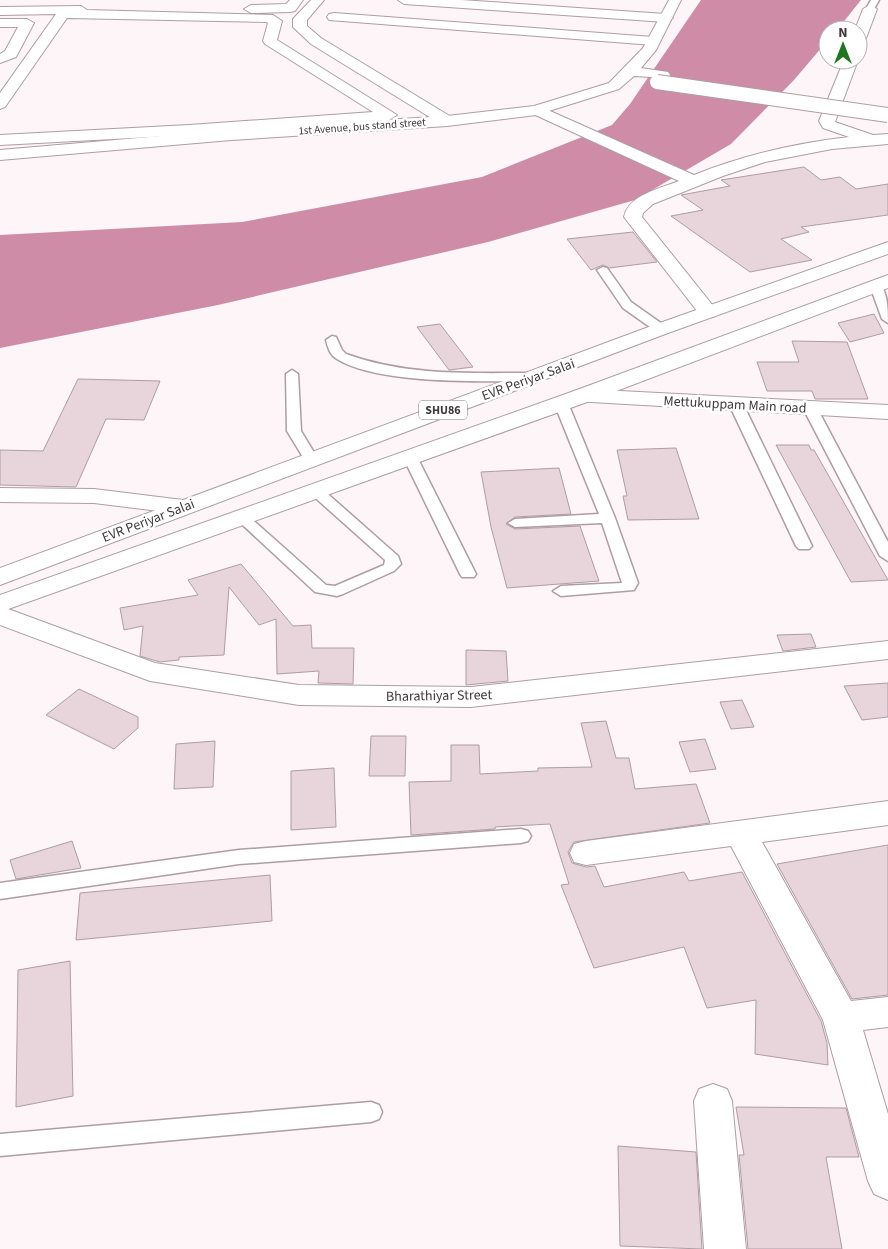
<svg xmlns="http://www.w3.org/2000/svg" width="888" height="1249" viewBox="0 0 888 1249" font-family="'Source Sans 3',sans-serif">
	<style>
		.water { fill: #cf8ca7 }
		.building { fill: #e8d4db; stroke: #af9da4 }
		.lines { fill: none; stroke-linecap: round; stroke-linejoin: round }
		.lane-casing { stroke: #af9da3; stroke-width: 3 }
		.street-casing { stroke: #af9da3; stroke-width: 2 }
		.secondary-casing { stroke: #af9da3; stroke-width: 2 }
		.primary-casing { stroke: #af9da3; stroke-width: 2 }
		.lane { fill: #fff; fill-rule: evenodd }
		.street { fill: #fff; fill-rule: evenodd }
		.secondary { fill: #fff; fill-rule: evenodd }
		.primary { fill: #fff; fill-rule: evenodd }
		.secondary-bridge-casing { stroke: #af9da3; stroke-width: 16; stroke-linecap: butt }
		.secondary-bridge { stroke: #fff; stroke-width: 14 }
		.labels { text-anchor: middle; stroke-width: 5; stroke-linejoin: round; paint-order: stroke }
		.far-street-label { font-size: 11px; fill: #40393c; stroke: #fff }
		.shield { fill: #fff; stroke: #797476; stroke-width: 1 }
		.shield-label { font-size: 12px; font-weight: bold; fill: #40393c }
		.street-label { font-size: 14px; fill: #40393c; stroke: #fff }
	</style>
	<rect width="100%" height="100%" fill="#fdf5f8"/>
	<!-- water -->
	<path class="water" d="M701 0H861L837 30H828V40L794 80 731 144 635 200 488 242 218 305 0 348V235L242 222 482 177 612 125 630 104Z"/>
	<!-- building -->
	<path class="building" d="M804 167 821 180 840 177 856 189 888 184V215L801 227 809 232 781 239 812 260 750 272 671 216 703 210 681 195 730 186 721 180Z
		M633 232 657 262 609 268 603 265 591 270 567 239Z
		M874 314 884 333 850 342 838 323Z
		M440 324 473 367 449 370 417 327Z
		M792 341 847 342 868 399H815L812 391H767L757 362H799Z
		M78 379 160 381 144 420 106 419 76 487 0 485V450L43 451Z
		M776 445H809L811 450H814L888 580 851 582Z
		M676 448 699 519 628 520 623 496H627L617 450Z
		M559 468 571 514 515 517 506 524 515 529 580 526 599 581 507 588 491 527 481 472Z
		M241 564 293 626 311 625 312 648H354L353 684 318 683 319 671 277 674 276 619 259 625 229 587 224 655 179 657V660L160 662 140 656 143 626 124 630 120 608 198 595 188 580Z
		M811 634 816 647 783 651 777 635Z
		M466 650 506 651 508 681 466 685Z
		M888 683V717L862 720 844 686Z
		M79 689 138 717V728L114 749 46 715Z
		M742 700 754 727 731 729 720 702Z
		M606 721 616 758H629L635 789 696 784 710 823 574 842 568 852 572 863 586 867 595 866 604 887 684 872 689 881 742 872 821 1021 827 1043 828 1065 755 1054 756 1000 707 1008 684 947 594 968 561 885 569 884 550 824 495 827V829L411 835 409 782 451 781V745H479L480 774 538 771V768L592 767 581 723Z
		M371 736H406L405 776H369Z
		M705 739 716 769 690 772 679 742Z
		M215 741 213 787 174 789 176 744Z
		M334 768 336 827 291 830V771Z
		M72 841 81 868 16 879 10 860Z
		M888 845V995L852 999 777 864Z
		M270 875 272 921 76 940 80 893Z
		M70 961 73 1096 16 1107 18 970Z
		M736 1107 846 1108 859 1157H826L842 1249H748L739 1155H744Z
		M618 1146 696 1152 702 1249 620 1246Z"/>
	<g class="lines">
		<defs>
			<path id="lane" d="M871 0H879L873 11H870L866 9Z
				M603 267 607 268 631 302 665 326 667 329 665 332H657L623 308 597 270Z
				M876 283C888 286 888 311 888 323L882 319 870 286Z
				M332 336 336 337 342 350 346 354C406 376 470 373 533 373L539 377 533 381C483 381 379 385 337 359 330 355 328 348 326 340Z
				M292 370 298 374 301 431 318 459 311 463 306 462 287 431 286 374Z
				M561 399 568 403 615 518 638 583 634 590 561 596 553 591 561 586 622 583 602 523 515 527 508 523 515 519 599 514 554 403Z
				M736 400 743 404 812 546 809 549H799L796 546 729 404Z
				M810 404 817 408 888 542V561L880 556 803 408Z
				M410 453 417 457 476 574 474 577H462L460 574 403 457Z
				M316 487 321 488 398 556 401 564 394 571 343 594 337 596 315 592 234 517 236 514H246L326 585 335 586 384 565 385 560 311 494 309 491 311 488Z
				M521 829 528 831 531 836 528 841 521 843 239 864 0 899V883L239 850Z
				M371 1102 379 1105 382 1112 379 1119 371 1122 0 1156V1134Z"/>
			<path id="street" d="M290 0H303L295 11 290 12 251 13 244 9 251 5 286 4Z
				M311 0H324L307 20V26L321 38 453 118 455 121 453 124H441L311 44 293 27V19Z
				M398 0H461L666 14 673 18 666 22 404 4Z
				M870 5 877 9 865 41 858 45V30H855L863 9Z
				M81 6 87 10 273 15 282 21 277 40 397 115 389 120 189 135 0 145V135L189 125 373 112 265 44 263 41 268 23 266 22 67 18 5 107 0 109V93L56 14 0 15V7Z
				M334 13 653 37 660 41 653 45 329 20 327 17 329 14Z
				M0 19H27L34 23 16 57 0 63V54L5 51 18 27H0Z
				M844 60H858L835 122 873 135 888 134V144L832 149 765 162 723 176 653 204 643 213 642 217 718 312 715 316 708 318 701 316 624 217C628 195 661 188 679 181L531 113 528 110 531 107H541L694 175C744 155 796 143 849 137L823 128 819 121Z
				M0 488 94 489 183 500 192 502 195 507 192 512 183 514 94 503 0 502Z
				M0 606 155 663 299 685 471 687 888 641V659L471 707 299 705 150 681 0 625Z
				M888 801V825L762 842 851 1001 888 997V1027L863 1030 888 1114V1200L874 1194 868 1181 823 1020 731 846 586 865 574 862 570 853 574 844 586 841Z
				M713 1084 727 1089 732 1101 746 1249H704L694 1101 699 1089Z"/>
			<path id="secondary" d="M669 0H681L656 50 641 68 668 72 670 75 668 78 634 76 619 89 536 115 447 126 231 140 0 160V150L231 130 447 116 534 106 609 83 643 48Z
				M582 389 888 405V419L574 401 571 396 574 391Z"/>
			<path id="primary" d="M888 242V254L668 333 0 585V568L654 325Z
				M888 275V288L590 401 0 612V595L574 391Z"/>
		</defs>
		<!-- lane casing -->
		<use href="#lane" class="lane-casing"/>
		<!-- street casing -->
		<use href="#street" class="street-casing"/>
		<!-- secondary casing -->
		<use href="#secondary" class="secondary-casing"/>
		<!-- primary casing -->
		<use href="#primary" class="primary-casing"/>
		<!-- lane -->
		<use href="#lane" class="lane"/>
		<!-- street -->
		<use href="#street" class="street"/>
		<!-- secondary -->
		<use href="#secondary" class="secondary"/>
		<!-- primary -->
		<use href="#primary" class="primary"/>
		<defs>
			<path id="secondary-bridge" d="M657 82 888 115"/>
		</defs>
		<!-- secondary-bridge casing -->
		<use href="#secondary-bridge" class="secondary-bridge-casing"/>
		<!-- secondary-bridge -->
		<use href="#secondary-bridge" class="secondary-bridge"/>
	</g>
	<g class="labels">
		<!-- far-street labels -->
		<g class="far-street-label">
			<text transform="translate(362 126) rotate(-4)" y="4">1st Avenue, bus stand street</text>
		</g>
		<!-- shield labels -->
		<rect class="shield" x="419" y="400.5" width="48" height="19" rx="4"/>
		<g class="shield-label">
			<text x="443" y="414">SHU86</text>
		</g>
		<!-- street labels -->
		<g class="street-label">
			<text transform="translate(528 379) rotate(-20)" y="5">EVR Periyar Salai</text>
			<text transform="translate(735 404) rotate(3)" y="5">Mettukuppam Main road</text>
			<text transform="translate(148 520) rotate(-21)" y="5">EVR Periyar Salai</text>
			<text transform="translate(439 695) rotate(-1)" y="5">Bharathiyar Street</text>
		</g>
	</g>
	<!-- north arrow -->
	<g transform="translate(843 45)"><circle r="24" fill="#ffffff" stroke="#b3b0b1"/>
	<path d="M0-4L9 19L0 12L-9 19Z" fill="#1e7623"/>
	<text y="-8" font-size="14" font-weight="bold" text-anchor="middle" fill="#40393c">N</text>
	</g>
</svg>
